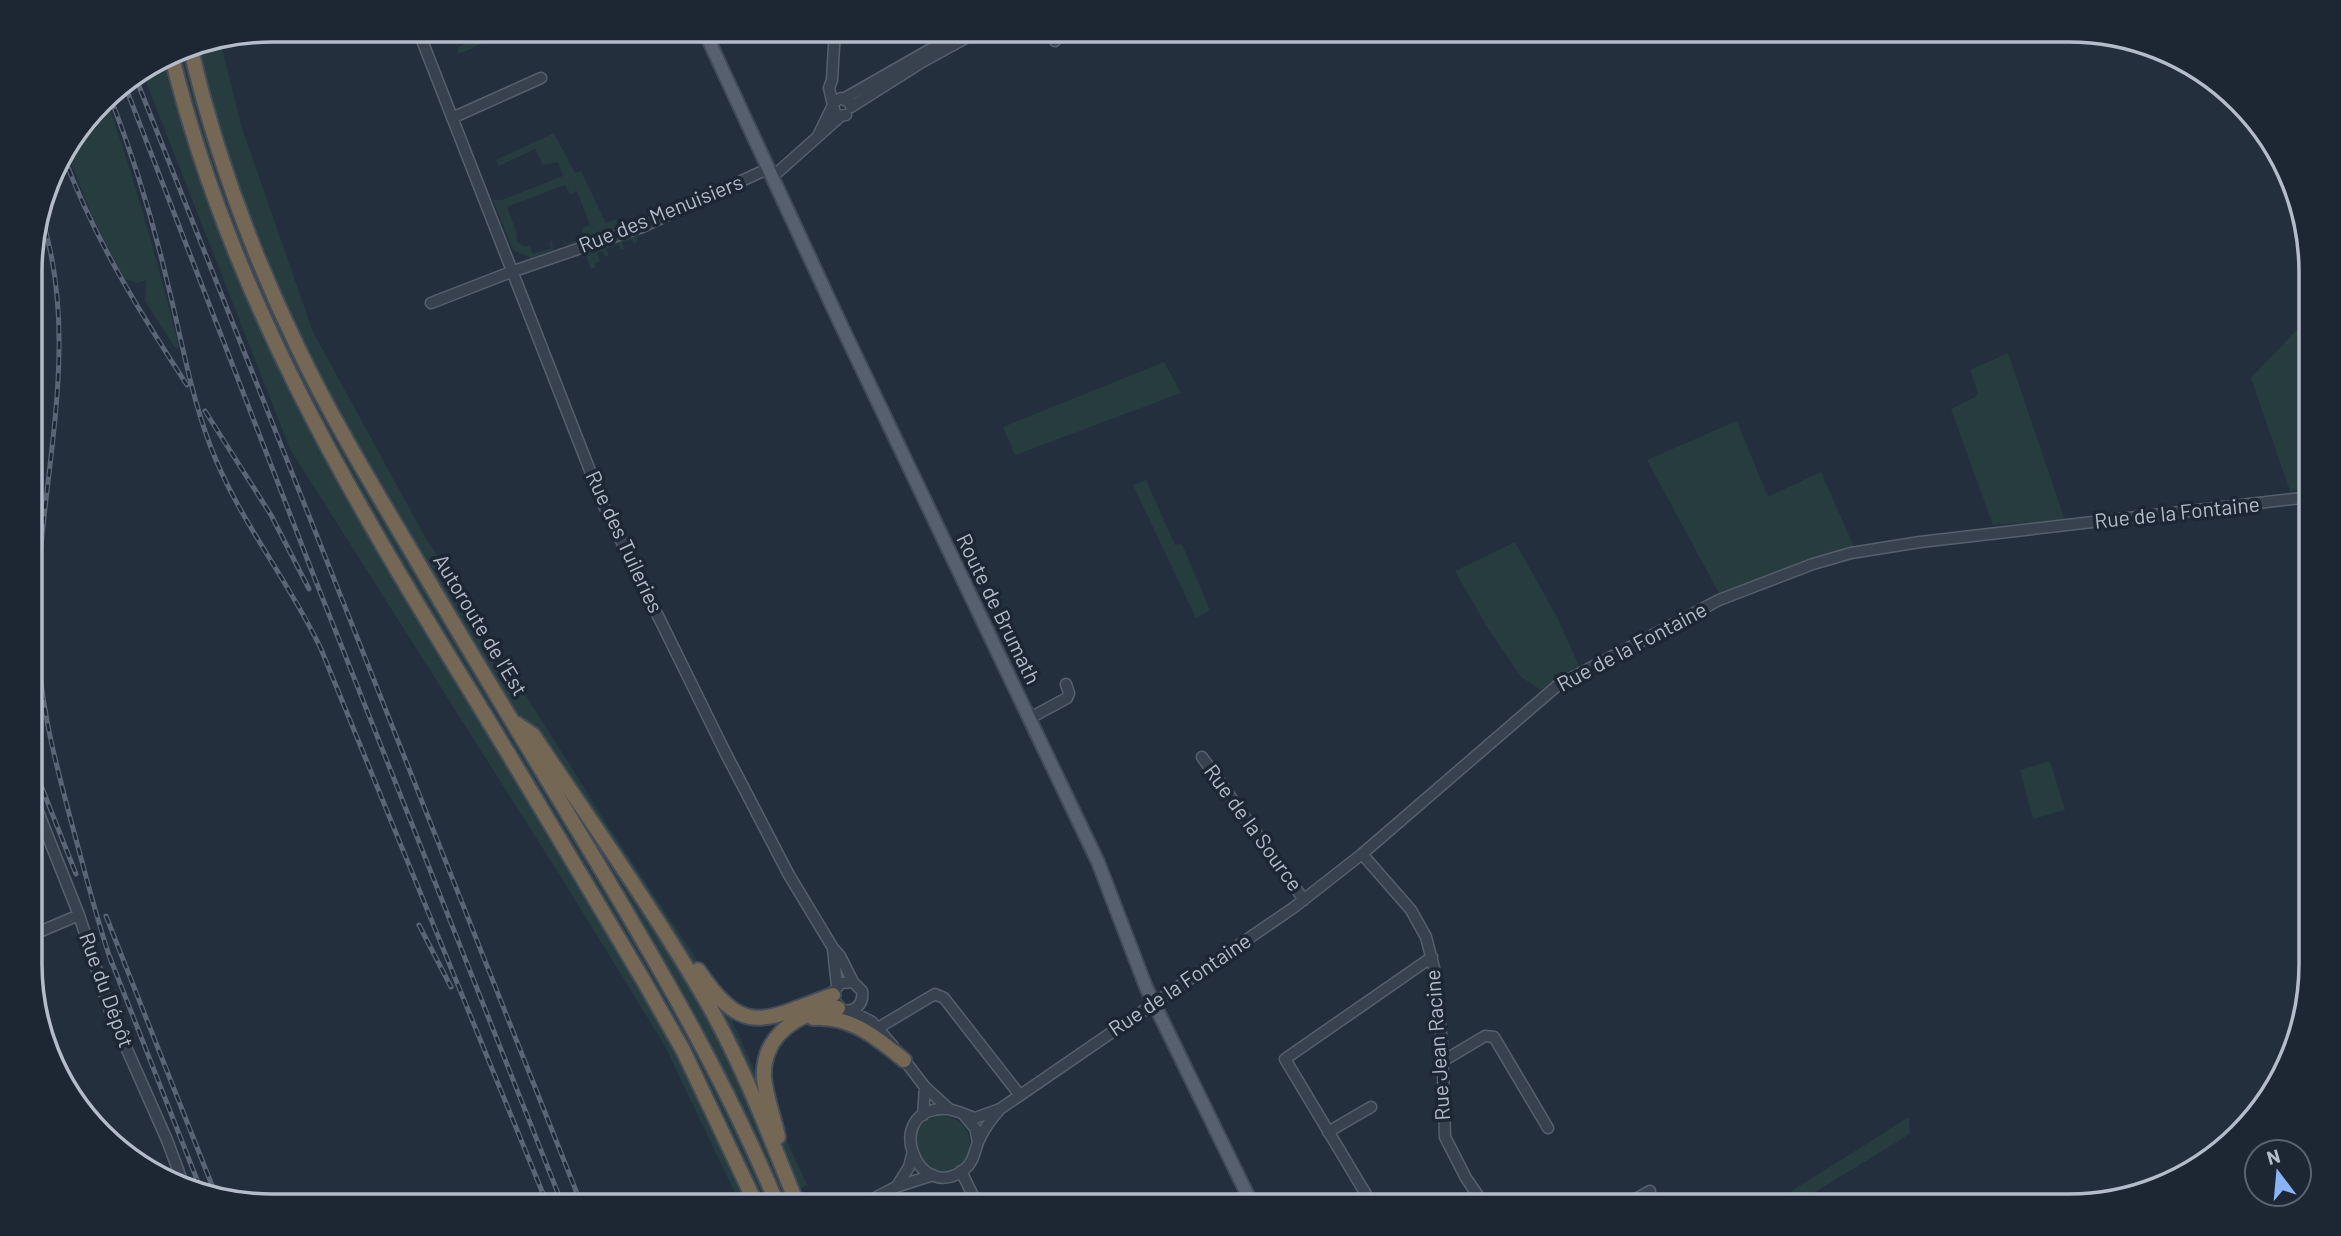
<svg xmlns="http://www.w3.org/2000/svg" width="2341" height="1236" viewBox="0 0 2341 1236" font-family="Barlow,sans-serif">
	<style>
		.green { fill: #263c3f }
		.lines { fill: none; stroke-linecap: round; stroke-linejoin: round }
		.minor-casing { stroke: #565f6c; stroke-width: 13 }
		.major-casing { stroke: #414a57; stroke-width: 16 }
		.highway-casing { stroke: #434c59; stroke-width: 18 }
		.minor { stroke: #38414e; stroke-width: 10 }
		.major { stroke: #56606e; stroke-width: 12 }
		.highway { stroke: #746855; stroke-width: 14 }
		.rail-casing { stroke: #5a6575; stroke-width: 5 }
		.rail { stroke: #1d2633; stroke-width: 2.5; stroke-dasharray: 8; stroke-linecap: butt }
		.labels { text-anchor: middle; stroke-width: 7; stroke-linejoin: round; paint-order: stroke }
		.street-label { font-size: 21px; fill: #b4bcc9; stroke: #1d2633 }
		.rim { fill: none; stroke: #b4bcc9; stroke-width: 3.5 }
	</style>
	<rect width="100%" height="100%" fill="#242f3e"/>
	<!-- green -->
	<path class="green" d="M489 30H512L459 54 457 48Z
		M220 40 242 128 313 332 423 533 609 827 721 996 807 1185 768 1206H741L665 1046 564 882 290 449 142 72 180 48Z
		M106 98C135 180 158 263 179 347L175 348 145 301 146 280 137 283 124 279 93 218 66 150Z
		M554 133 575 173 581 171 606 223 616 219 617 224 613 230 568 245 564 244 562 237 566 244 584 238 582 228 590 225 577 191 570 194 565 185 507 207 516 231 517 242 523 246H530L533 254 551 248 550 242 552 241 553 250 531 258 513 250 493 200H502L563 176 558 162 543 165 535 149 499 166 496 160Z
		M636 236 638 240 634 245 631 239 622 243 624 249 621 250 618 244 606 249 609 255 605 257 603 251 597 253 600 261 595 264 596 267 591 269 585 253Z
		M2309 317 2310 488 2290 491 2251 378Z
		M2008 353 2065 520 1993 525 1951 409 1975 397 1978 393 1970 370Z
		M1164 362 1181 393 1015 455 1003 427Z
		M1737 421 1768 497 1821 472 1855 549 1720 595 1647 460Z
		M1146 480 1175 545 1182 544 1210 610 1196 618 1133 485Z
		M1515 542 1558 619 1580 668 1541 690 1521 677 1489 630 1455 571Z
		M2050 761 2065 810 2033 819 2020 770Z
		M914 1144a28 28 0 1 1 56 0a28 28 0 1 1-56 0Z
		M1909 1117 1910 1134 1797 1203 1771 1204Z"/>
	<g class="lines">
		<defs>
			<path id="minor" d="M418 30 603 504 724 750 789 875 833 948 840 956 853 982 862 991C864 1004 855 1013 842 1010L834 1000V991L841 983 853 982
				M835 30 832 80 829 88 835 113 841 116 846 115
				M1050 30 1055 41
				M845 98 964 30
				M833 103 841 98 849 102
				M851 107 922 62 980 30
				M452 118 541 78
				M818 136 832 107
				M431 303 511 272 642 227 763 171 778 172 841 116
				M1030 718 1067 698 1069 693 1066 684
				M1202 757 1304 900
				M31 794 79 915 110 1011 167 1140 184 1186
				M1362 854 1411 910 1426 937 1434 968 1442 1043 1445 1137 1466 1178 1485 1206
				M32 935 79 915
				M833 949 837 986
				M851 1011 872 1022 893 1046
				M878 1028 935 994 944 998 1019 1094
				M902 1057 925 1087 948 1108
				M1443 1061 1485 1036 1494 1037 1548 1128
				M1000 1109 975 1118C965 1115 955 1109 945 1109 881 1108 917 1207 965 1169 975 1160 974 1151 979 1140 984 1129 992 1118 1000 1109L1293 908 1362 854 1558 685 1719 600 1813 564 1851 553 1920 542 2310 497
				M923 1115 925 1087
				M964 1115 975 1128 978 1142
				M1328 1132 1371 1107
				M961 1171 978 1206
				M897 1186 909 1167 912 1155
				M860 1206 896 1187 933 1175
				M1373 1206 1285 1059 1432 957
				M1623 1206 1650 1191"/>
			<path id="major" d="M704 30 841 325 1098 862 1146 987 1253 1206"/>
			<path id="highway" d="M190 46C214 149 252 253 298 348 331 417 371 483 410 549 470 653 533 755 595 859 662 971 728 1085 778 1206
				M171 53C228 290 348 492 474 697 532 792 588 887 645 983L683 1050 757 1206
				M517 724 533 735C592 823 654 910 707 1002 744 1067 770 1137 798 1206
				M698 970C745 1040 764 1019 833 995
				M813 1018C850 1015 877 1038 904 1060
				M778 1137C774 1118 766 1098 764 1078 762 1035 799 1011 838 1008"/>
		</defs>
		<!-- minor casing -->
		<use href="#minor" class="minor-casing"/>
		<!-- major casing -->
		<use href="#major" class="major-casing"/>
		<!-- highway casing -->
		<use href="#highway" class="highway-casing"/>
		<!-- minor -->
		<use href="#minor" class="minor"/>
		<!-- major -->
		<use href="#major" class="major"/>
		<!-- highway -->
		<use href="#highway" class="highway"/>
		<defs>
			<path id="rail" d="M135 76 582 1206
				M124 83 313 574 563 1206
				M109 94C133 155 152 217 167 281 181 336 190 392 210 445 237 518 288 579 321 649L548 1206
				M63 154C93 237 139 311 187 385
				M41 215C83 347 39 480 37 614 36 691 54 758 74 832 86 876 97 921 112 964
				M205 411 271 515 309 589
				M31 760 76 874
				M106 916 215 1193
				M419 925 451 987
				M109 955 201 1190"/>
		</defs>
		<!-- rail casing -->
		<use href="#rail" class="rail-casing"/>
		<!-- rail -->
		<use href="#rail" class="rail"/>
	</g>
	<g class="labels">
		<!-- street labels -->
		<g class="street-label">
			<text transform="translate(661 214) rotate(-22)" y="7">Rue des Menuisiers</text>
			<text transform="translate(2177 513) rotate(-6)" y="7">Rue de la Fontaine</text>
			<text transform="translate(624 542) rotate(65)" y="7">Rue des Tuileries</text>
			<text transform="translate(998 609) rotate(64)" y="7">Route de Brumath</text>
			<text transform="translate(480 625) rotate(59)" y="7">Autoroute de l’Est</text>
			<text transform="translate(1632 647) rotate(-28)" y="7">Rue de la Fontaine</text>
			<text transform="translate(1253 828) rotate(54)" y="7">Rue de la Source</text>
			<text transform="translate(1180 985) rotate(-34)" y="7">Rue de la Fontaine</text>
			<text transform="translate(106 990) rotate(70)" y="7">Rue du Dépôt</text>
			<text transform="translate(1438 1045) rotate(-94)" y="7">Rue Jean Racine</text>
		</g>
	</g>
	<!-- crop -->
	<path d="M0 0H2341V1236H0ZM272 42H2069A230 230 0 0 1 2299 272V964A230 230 0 0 1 2069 1194H272A230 230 0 0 1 42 964V272A230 230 0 0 1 272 42Z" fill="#1d2633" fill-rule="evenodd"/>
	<path class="rim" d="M272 42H2069A230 230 0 0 1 2299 272V964A230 230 0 0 1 2069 1194H272A230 230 0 0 1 42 964V272A230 230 0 0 1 272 42Z"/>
	<!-- north arrow -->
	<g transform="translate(2278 1173) rotate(344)"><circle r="33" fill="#1d2633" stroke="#59626f" stroke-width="2"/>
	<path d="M0-5L12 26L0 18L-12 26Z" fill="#8ab4f8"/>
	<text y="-10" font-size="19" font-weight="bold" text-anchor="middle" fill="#b4bcc9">N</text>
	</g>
</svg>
